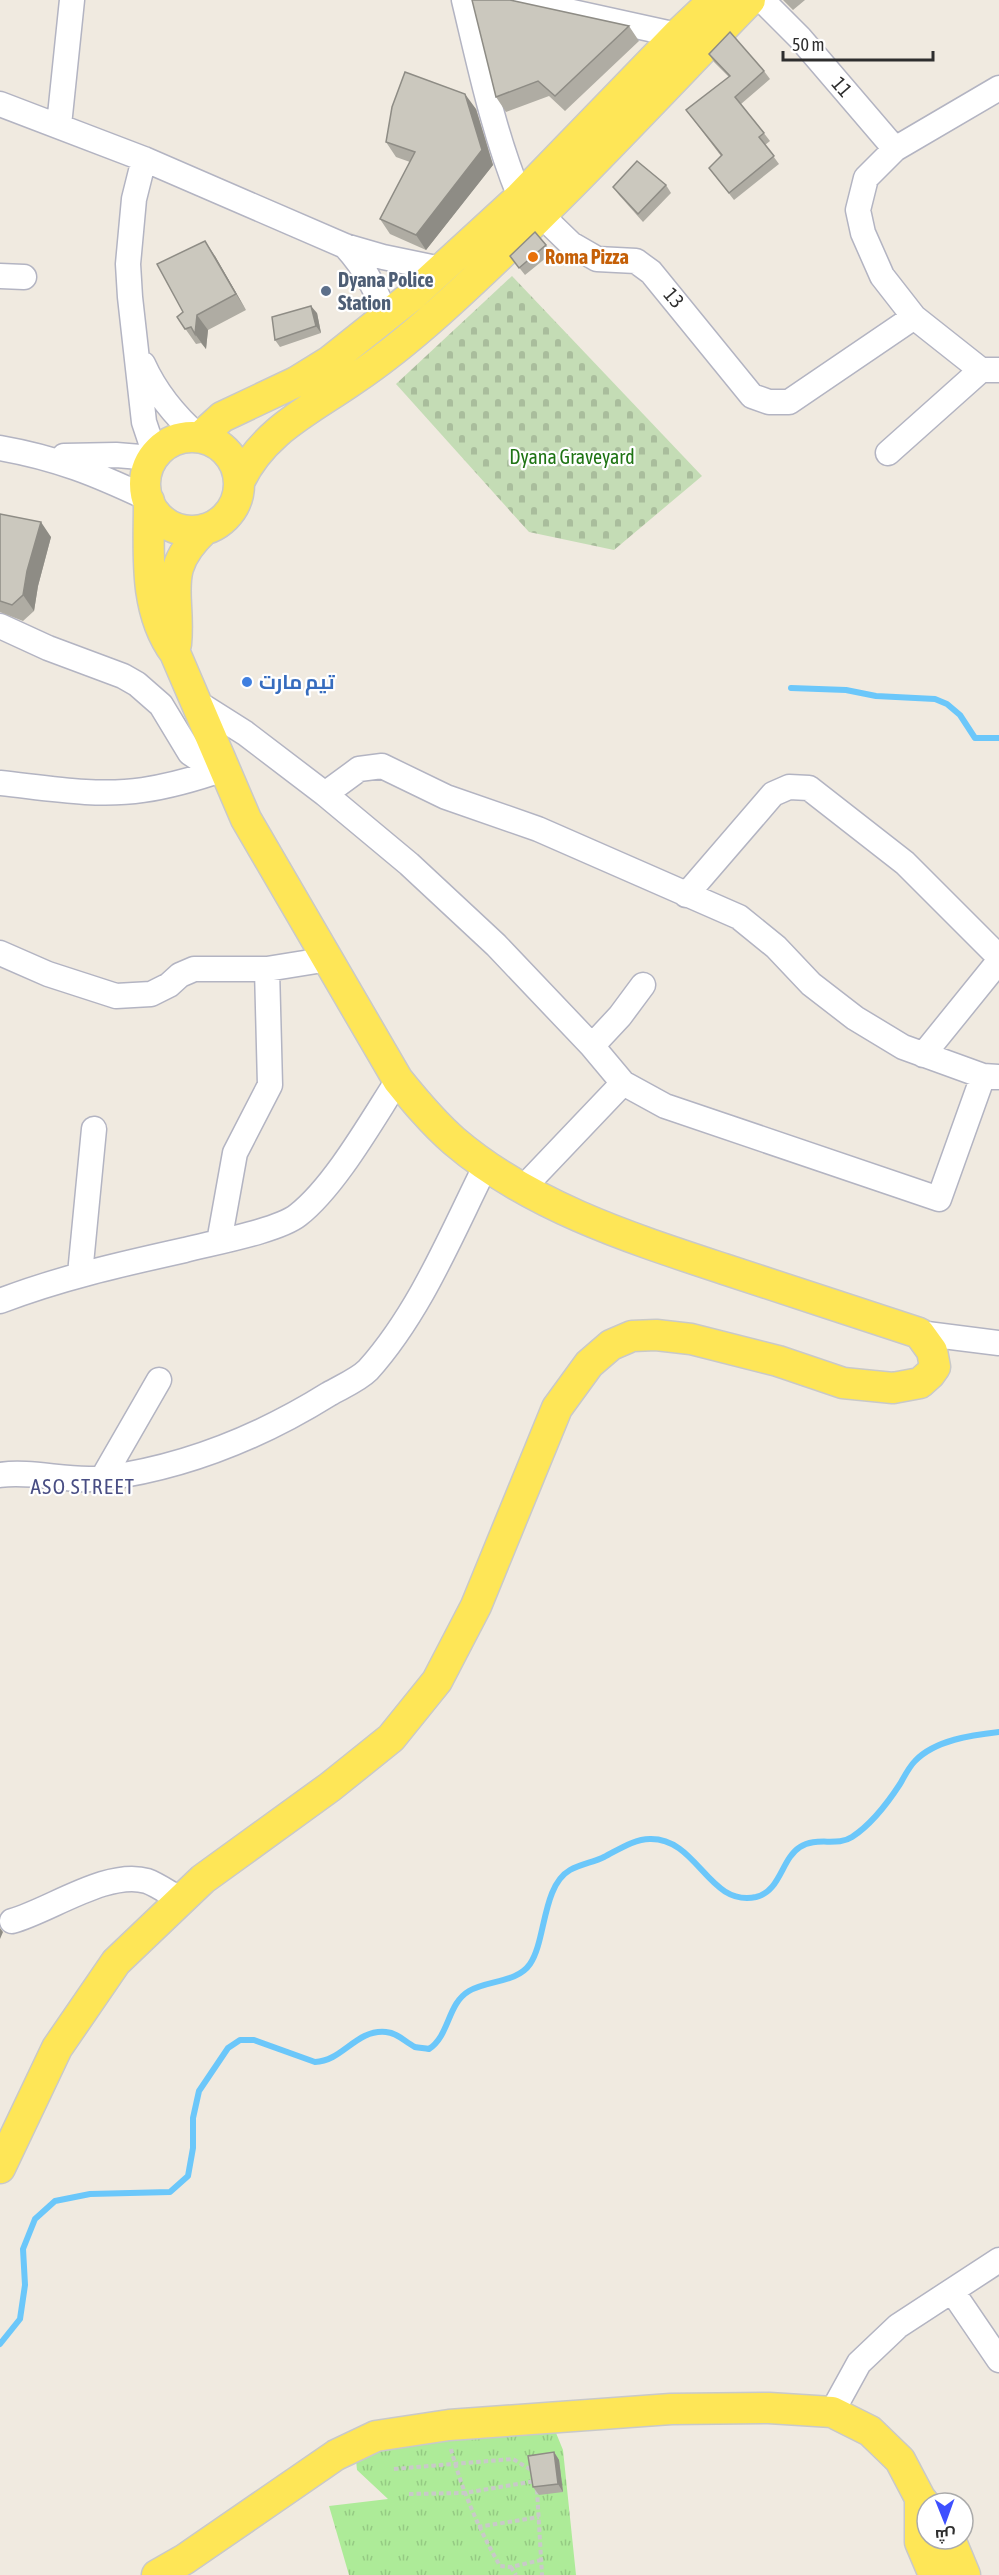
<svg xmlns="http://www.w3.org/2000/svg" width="999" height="2575" viewBox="0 0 999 2575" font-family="'Asap Condensed',Cairo,sans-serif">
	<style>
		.cemetery { fill: url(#cemetery-stones) }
		.park { fill: url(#park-tufts) }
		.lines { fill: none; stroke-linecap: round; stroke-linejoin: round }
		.stream { stroke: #6bc7fa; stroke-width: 6 }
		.minor-casing { stroke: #b3b4c2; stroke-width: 27 }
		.major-casing { stroke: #c9c9c9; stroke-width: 33 }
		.path { stroke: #c9c9c9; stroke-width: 4; stroke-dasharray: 4.5 3; stroke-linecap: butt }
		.minor { stroke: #fff; stroke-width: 24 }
		.major { stroke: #fee657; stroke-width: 30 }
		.wall { fill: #afaca3 }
		.shaded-wall { fill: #8e8c85 }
		.building { fill: #cbc8be; stroke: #8e8c85; stroke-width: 1.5 }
		.food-dot { fill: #e8710a; stroke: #fff; stroke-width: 2 }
		.service-dot { fill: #5c6f8a; stroke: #fff; stroke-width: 2 }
		.shop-dot { fill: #3f7fe0; stroke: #fff; stroke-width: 2 }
		.labels { text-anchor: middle; stroke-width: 4.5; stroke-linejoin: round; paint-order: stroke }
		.street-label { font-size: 20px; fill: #2e2e2e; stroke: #fff }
		.food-label { font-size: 20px; font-weight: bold; fill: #c56008; stroke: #fff; text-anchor: start }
		.service-label { font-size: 20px; font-weight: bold; fill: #4e5e75; stroke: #fff; text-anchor: start }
		.park-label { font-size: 20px; fill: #1f7414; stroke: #fff }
		.shop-label { font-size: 20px; font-weight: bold; fill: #366cbe; stroke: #fff; text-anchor: start }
		.neighbourhood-label { font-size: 21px; letter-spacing: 1.5px; fill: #494e84; stroke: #fff }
	</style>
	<defs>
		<pattern id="cemetery-stones" width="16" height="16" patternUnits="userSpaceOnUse" patternTransform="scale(1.5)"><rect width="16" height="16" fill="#c4dcb5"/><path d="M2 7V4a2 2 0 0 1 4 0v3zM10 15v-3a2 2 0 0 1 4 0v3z" fill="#a9bd9c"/></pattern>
		<pattern id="park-tufts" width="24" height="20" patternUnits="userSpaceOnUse" patternTransform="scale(1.5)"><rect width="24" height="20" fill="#adeb98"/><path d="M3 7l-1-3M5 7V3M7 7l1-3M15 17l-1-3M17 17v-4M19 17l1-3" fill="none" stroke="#95ca83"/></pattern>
	</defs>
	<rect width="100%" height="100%" fill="#f0eae0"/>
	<!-- cemetery -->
	<path class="cemetery" d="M512 276 702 476 614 550 529 532 396 384Z"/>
	<!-- park -->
	<path class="park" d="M554 2428 563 2450 576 2575H349L329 2506 388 2499 357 2470 355 2451Z"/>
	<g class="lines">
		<!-- stream -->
		<path class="stream" d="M791 688 846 690 876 696 935 699 947 704 960 715 975 738H999
			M0 2344 20 2319 25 2285 23 2249 35 2219 55 2201 90 2194 170 2192 188 2176 193 2148V2118L199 2091 228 2048 240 2040H254L315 2062C343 2061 356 2029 386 2032 398 2033 405 2042 415 2047 419 2048 425 2048 429 2049 450 2035 447 2004 469 1991 487 1980 517 1983 530 1964 546 1941 542 1886 570 1870 581 1864 594 1862 604 1857 618 1850 634 1839 650 1839 698 1838 708 1907 756 1897 781 1891 781 1859 800 1847 816 1836 837 1847 852 1837 872 1824 887 1804 900 1784 904 1777 909 1767 915 1761 935 1740 972 1735 999 1732"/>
		<defs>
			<path id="minor" d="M464 0C480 67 494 134 520 197
				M518 0 677 35
				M762 0 800 38 895 149
				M999 88 895 149 866 178 858 210 863 233 882 276 914 317 981 370H999
				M0 104 144 159 345 246 383 257 441 269
				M59 125 72 0
				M144 159 134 199 128 264 130 297 144 422 155 455
				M541 215 571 244 597 259 636 261 651 272 752 396 769 402H789L914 317
				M345 246C365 268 378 291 386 319
				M0 276 24 277
				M143 364C156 393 175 416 199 437
				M0 448C57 458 96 474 147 498
				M888 453 981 370
				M64 456 116 455 153 458
				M0 626 48 648 123 676 137 684 161 705 190 753 202 761H221
				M196 702 245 733 325 794 409 864 496 945 592 1046 623 1083 665 1106 939 1199 983 1076
				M0 783C47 788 96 797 143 790 171 786 198 778 224 769
				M325 794 359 769 382 766 446 797 538 829 739 917 776 947 811 984 855 1018 903 1047 983 1076 999 1077
				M686 895 773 794 789 787 809 788 905 863 999 957
				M0 953 48 974 116 996 151 994 169 985 180 975 194 969H267L329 959
				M592 1046 620 1016 643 985
				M923 1055 999 961
				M524 1187 623 1083
				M219 1242 235 1153 270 1085 267 969
				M80 1274 94 1129
				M0 1301C60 1278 122 1264 185 1250 211 1243 278 1231 298 1215 335 1186 372 1120 398 1080
				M919 1333 999 1343
				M0 1475C34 1470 71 1483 105 1478 186 1467 260 1437 329 1394 341 1387 358 1380 368 1370 420 1312 451 1235 486 1165
				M102 1479 159 1380
				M12 1921C49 1911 108 1869 147 1881 158 1885 170 1894 180 1899
				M952 2291 999 2360
				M832 2412 859 2363 898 2326 999 2260"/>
			<path id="major" d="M200 437 222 417 296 382 330 361 413 295 520 197 677 35 714 0
				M145 484a47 47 0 1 1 94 0a47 47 0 1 1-94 0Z
				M239 482C263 431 310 410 353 380 383 360 411 337 438 313 548 214 648 105 750 0
				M176 644C181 593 160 571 205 529
				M0 2168 57 2048 116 1962 203 1879 330 1787 391 1738 437 1681 476 1606 557 1408 589 1364 611 1345 632 1336 656 1335 691 1339 778 1361 843 1383 893 1388 920 1383 930 1374 935 1367 932 1351 919 1333C854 1312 789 1290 724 1269 630 1238 530 1206 454 1141 433 1123 415 1101 398 1080L246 819 175 653C143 610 149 552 149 501
				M920 2498V2542L934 2575
				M950 2539 965 2575
				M157 2575 185 2559 336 2455 376 2436 449 2425 671 2409 769 2408 832 2412 870 2431 900 2460 920 2498 927 2507"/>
		</defs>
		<!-- minor casing -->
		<use href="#minor" class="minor-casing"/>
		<!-- major casing -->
		<use href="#major" class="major-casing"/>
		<!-- path -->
		<path class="path" d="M451 2449C462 2491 479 2529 500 2566L511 2567 541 2560
			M394 2469 513 2459 533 2471
			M537 2490 542 2575
			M409 2494 464 2493 536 2481
			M478 2527 539 2517
			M511 2567 516 2575"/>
		<!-- minor -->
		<use href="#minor" class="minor"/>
		<!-- major -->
		<use href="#major" class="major"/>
	</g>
	<!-- wall -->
	<path class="wall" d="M783 0H805L793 10Z
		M629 26 639 41 565 111 549 96 506 112 496 97Z
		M709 54 764 71 770 79 741 104 770 141 765 145 779 164 734 200 709 168 721 156 686 110 729 77 714 62Z
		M476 109 493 165 426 250 390 234 380 219 410 162 396 157 386 142Z
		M666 185 671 193 643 222 619 195 613 187Z
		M546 245 552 253 525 275 510 256Z
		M215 256 246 310 208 330 206 349 201 343 196 344 177 317 183 312Z
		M317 313 321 333 280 347 275 340Z
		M0 514 51 537 38 586 34 611 23 621 0 612Z
		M554 2452 559 2460 563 2492 539 2495 533 2487Z"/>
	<!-- shaded-wall -->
	<path class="shaded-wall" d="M465 94 476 109 493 165 426 250 416 235Z
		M205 241 215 256 246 310 236 294Z
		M311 306 317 313 321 333 316 326Z
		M197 315 208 330 206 349 195 334Z
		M41 522 51 537 38 586 34 611 23 595 27 571Z
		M0 1928 3 1932 0 1939Z
		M554 2452 559 2460 563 2492 558 2484Z"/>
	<!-- building -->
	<path class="building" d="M472 0H510L629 26 555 96 538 81 496 97Z
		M730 32 764 71 735 97 764 133 759 137 774 156 729 193 709 168 722 155 686 110 730 76 709 54Z
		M405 72 465 94 482 150 416 235 380 219 415 152 386 142 392 107Z
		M637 161 666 185 638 214 613 187Z
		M535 232 546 245 519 268 510 256Z
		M205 241 236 294 197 315 195 334 191 327 185 329 177 317 183 312 157 264Z
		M311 306 316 326 275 340 272 317Z
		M0 514 41 522 27 571 23 595 12 605 0 601Z
		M554 2452 558 2484 533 2487 528 2456Z"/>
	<!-- markers -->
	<circle class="food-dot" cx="533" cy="257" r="6"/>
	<circle class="service-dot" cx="326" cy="291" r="6"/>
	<circle class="shop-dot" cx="247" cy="682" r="6"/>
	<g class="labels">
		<!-- street labels -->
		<g class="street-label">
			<text transform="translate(842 87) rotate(49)" y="7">11</text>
			<text transform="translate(674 298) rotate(50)" y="7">13</text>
		</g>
		<!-- food labels -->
		<g class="food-label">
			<text x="545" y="264">Roma Pizza</text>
		</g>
		<!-- service labels -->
		<g class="service-label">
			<text x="338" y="287">Dyana Police<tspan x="338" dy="23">Station</tspan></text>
		</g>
		<!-- park labels -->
		<g class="park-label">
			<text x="572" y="464">Dyana Graveyard</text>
		</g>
		<!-- shop labels -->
		<g class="shop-label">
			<text x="259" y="689">تیم مارت</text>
		</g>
		<!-- neighbourhood labels -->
		<g class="neighbourhood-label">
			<text x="83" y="1494">ASO STREET</text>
		</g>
	</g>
	<!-- north arrow -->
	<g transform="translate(945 2521) rotate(179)"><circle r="28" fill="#ffffff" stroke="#ababab" stroke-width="1.5"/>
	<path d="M0-4.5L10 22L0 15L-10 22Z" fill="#3e50ff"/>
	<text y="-9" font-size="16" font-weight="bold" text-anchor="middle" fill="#2e2e2e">ش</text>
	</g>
	<!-- scale -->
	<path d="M783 51v9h150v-9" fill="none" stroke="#2e2e2e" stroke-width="3"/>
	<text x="792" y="51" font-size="18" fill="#2e2e2e" stroke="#ffffff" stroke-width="4.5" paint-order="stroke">50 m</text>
</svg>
